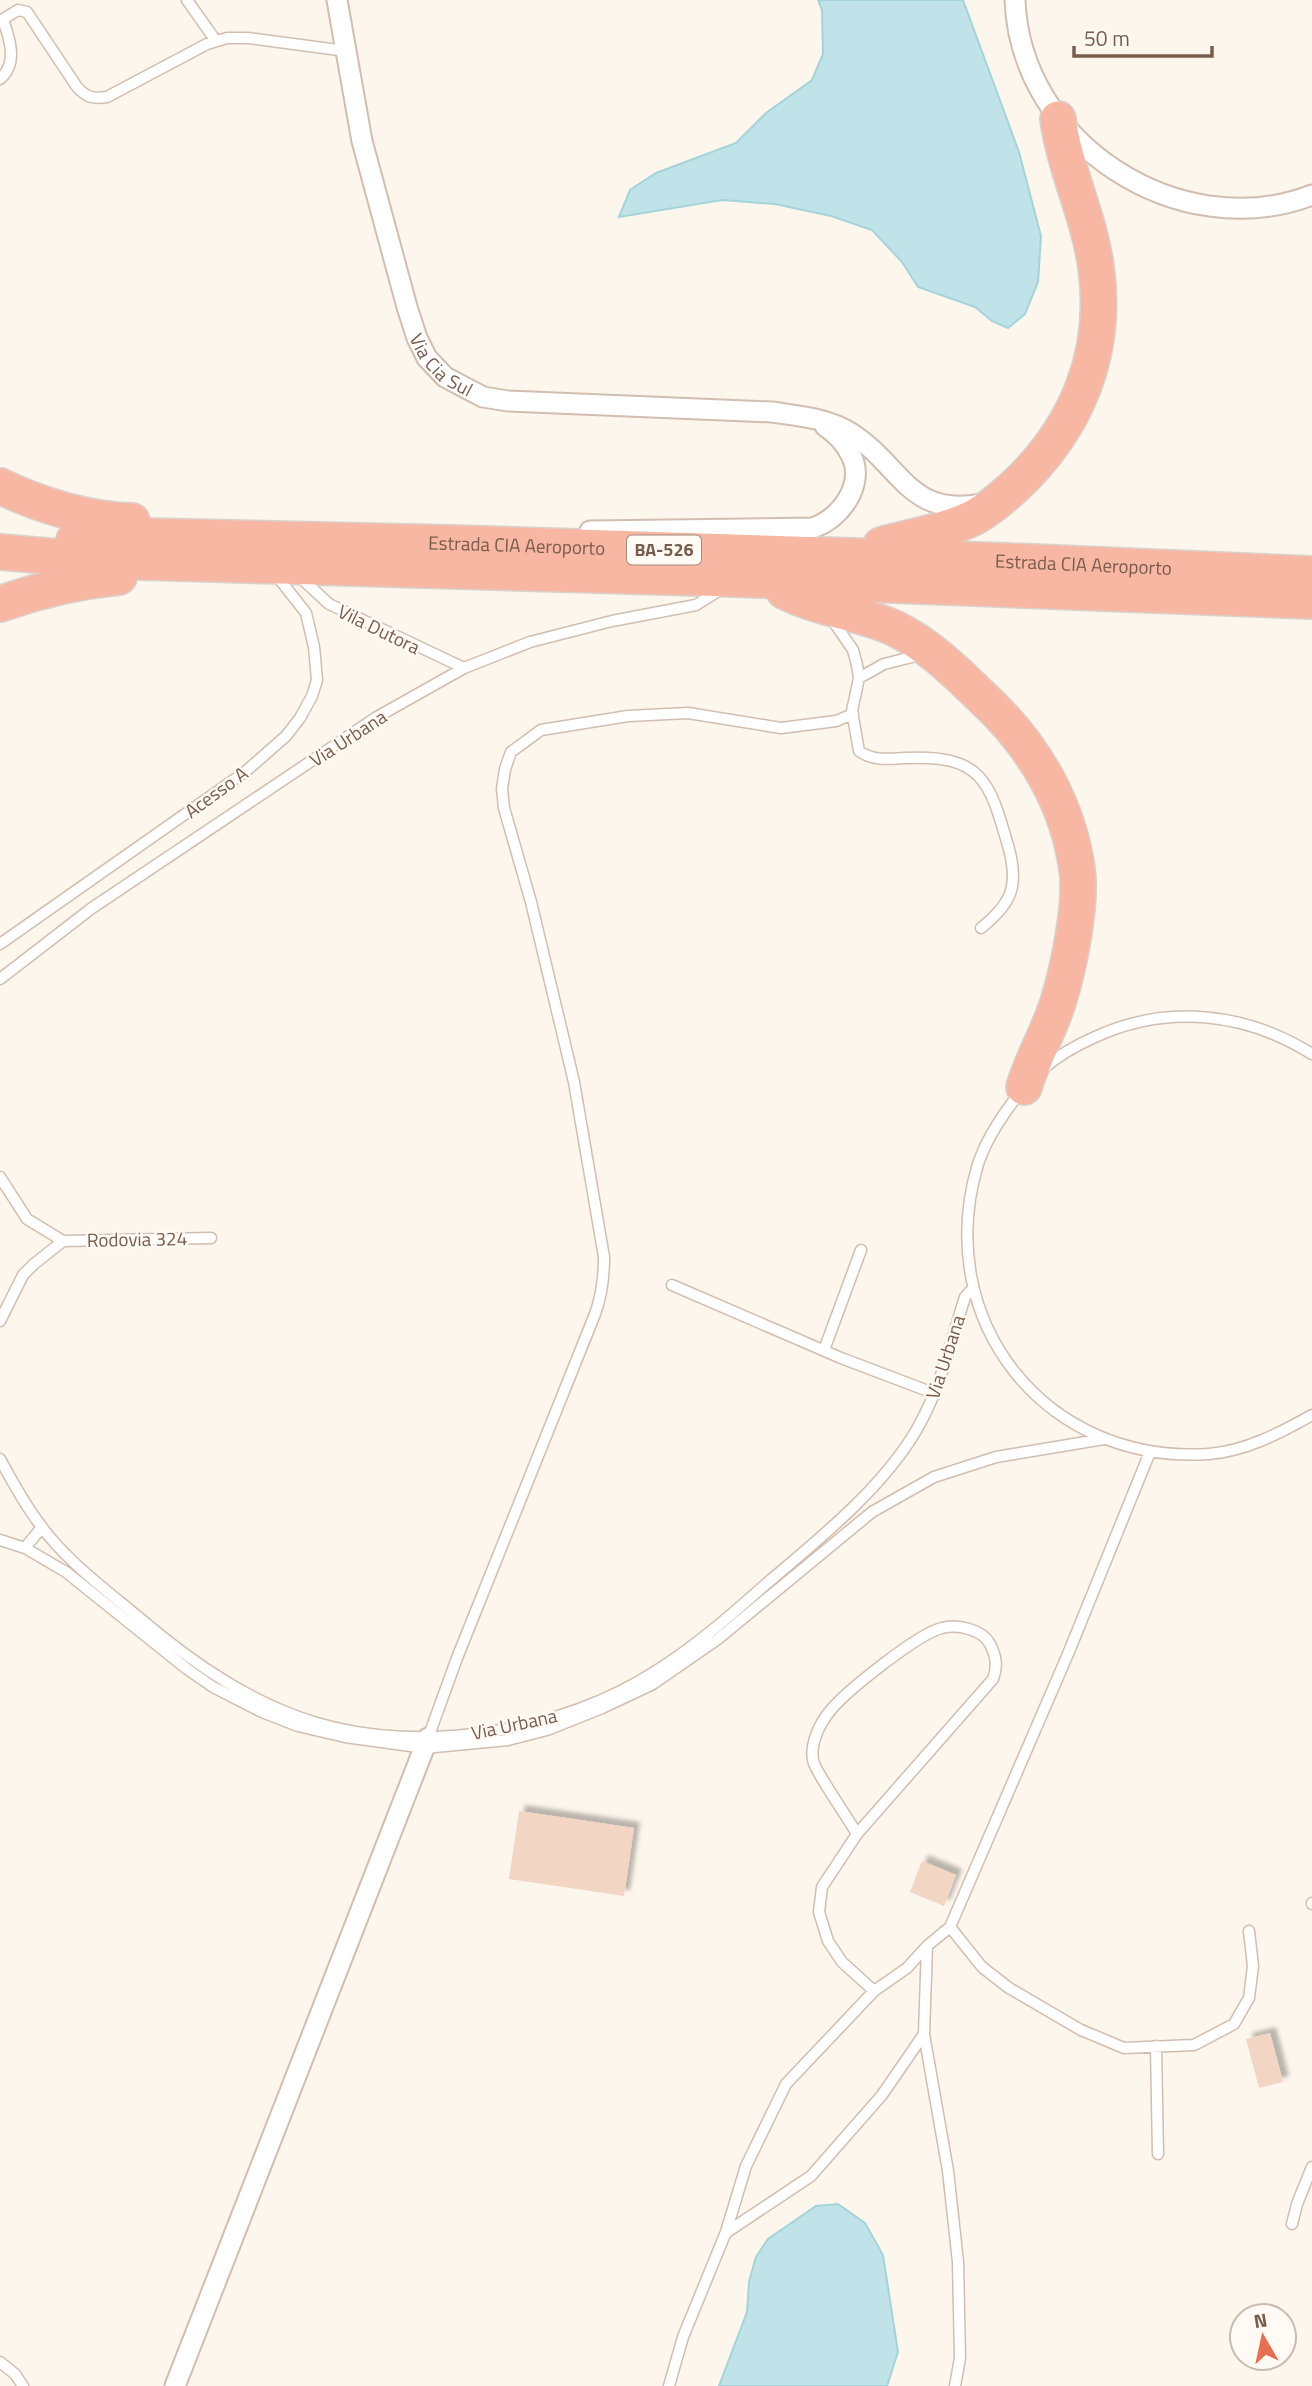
<svg xmlns="http://www.w3.org/2000/svg" width="1312" height="2386" viewBox="0 0 1312 2386" font-family="'Titillium Web',sans-serif">
	<style>
		.water { fill: #bfe3e8; stroke: #a5d3da; stroke-width: 2 }
		.building { fill: #f3d5c3; filter: url(#shadow) }
		.lines { fill: none; stroke-linecap: round; stroke-linejoin: round }
		.lane-casing { stroke: #d1beb0; stroke-width: 13 }
		.street-casing { stroke: #d1beb0; stroke-width: 23 }
		.highway-casing { stroke: #dad1cd; stroke-width: 38 }
		.lane { stroke: #fff; stroke-width: 10 }
		.street { stroke: #fff; stroke-width: 19 }
		.highway { stroke: #f7b7a3; stroke-width: 35 }
		.labels { text-anchor: middle; stroke-width: 5; stroke-linejoin: round; paint-order: stroke }
		.shield { fill: #fffaf3; stroke: #a28b7f; stroke-width: 2 }
		.shield-label { font-size: 18px; font-weight: bold; fill: #7a5c4d }
		.street-label { font-size: 19px; fill: #7a5c4d; stroke: #fffaf3 }
	</style>
	<defs>
		<filter id="shadow"><feDropShadow dx="6" dy="-6" stdDeviation="2" flood-color="#0004"/></filter>
	</defs>
	<rect width="100%" height="100%" fill="#fdf6ec"/>
	<!-- water -->
	<path class="water" d="M818 0H963L1019 152 1041 236 1038 282 1025 314 1008 328 992 321 975 307 918 287 902 262 872 230 831 216 775 204 722 200 619 217 630 190 656 173 736 143 766 113 812 80 823 54 822 10Z
		M838 2204 865 2223 883 2255 898 2352 887 2386H719L747 2312 749 2282 756 2257 768 2239 816 2206Z"/>
	<!-- building -->
	<path class="building" d="M519 1811 634 1828 624 1896 509 1879Z
		M922 1861 956 1875 944 1906 910 1892Z
		M1270 2033 1283 2082 1259 2088 1246 2039Z"/>
	<g class="lines">
		<defs>
			<path id="lane" d="M187 0 216 41
				M0 21 18 10 27 12 77 87C87 98 93 99 107 97L207 44 227 38H248L346 51
				M0 79C18 64 10 39 3 20
				M302 579 329 604 464 668
				M831 618 853 650 857 665 859 678 852 711 859 751C873 761 888 759 905 758 984 754 990 783 1009 849 1019 887 1011 904 981 928
				M859 678 884 664 920 655
				M0 944 245 772 286 736 300 718 312 696 317 680 314 647 306 613 280 580
				M0 979 92 908 377 717 464 668 530 642 612 621 696 605 723 588
				M1044 1068C1059 1055 1077 1045 1095 1037 1167 1004 1245 1012 1312 1054
				M1021 1091C1004 1113 987 1137 978 1164 931 1320 1045 1465 1209 1454 1246 1451 1280 1433 1312 1415
				M0 1177 27 1219 63 1241 211 1238
				M672 1285 841 1358 936 1394
				M0 1321 23 1275 34 1264 63 1241
				M824 1350 861 1250
				M0 1459C11 1479 22 1500 36 1519 63 1559 106 1590 142 1620 194 1664 252 1704 317 1723 424 1755 564 1731 656 1671 696 1646 731 1615 766 1584 818 1540 883 1488 917 1429 942 1385 950 1344 965 1297L973 1288
				M0 1540 25 1548 66 1572 187 1669 213 1687 262 1712 298 1726 345 1737 425 1748 508 1740 547 1730 602 1708 653 1684 718 1639 872 1512 934 1477 996 1457 1104 1439
				M25 1548 42 1527
				M428 1738 457 1658 595 1314C602 1295 604 1277 604 1257L574 1082 531 902 504 808 502 789 505 769 511 752 541 730 628 716 688 713 781 728 836 721 853 714
				M857 1834C850 1821 814 1770 813 1760 810 1743 820 1723 830 1711 846 1691 919 1633 942 1628 957 1624 982 1629 990 1644 996 1656 998 1666 993 1679L857 1834 822 1887 819 1912 828 1941 842 1962 874 1991
				M1312 1903V1904
				M950 1927 982 1967 1009 1988 1081 2030 1124 2048 1194 2045 1234 2024 1249 1998 1253 1966 1249 1931
				M927 1947 924 2034 948 2171 958 2262 960 2358 955 2386
				M1156 2046 1158 2154
				M1292 2224 1297 2204 1312 2167
				M727 2232 811 2176 882 2095 924 2034
				M0 2362 15 2374 23 2386
				M669 2386 683 2337 726 2232 746 2166 786 2084 874 1991 907 1968 927 1946 950 1927 1068 1654 1150 1452"/>
			<g id="street">
				<path id="s1" d="M337 0 362 141 407 307 417 338 427 358 445 377 483 397 508 401 772 412C799 416 827 418 851 433 901 465 909 518 981 504"/>
				<path d="M1015 0C1020 143 1179 246 1312 195"/>
				<path d="M590 531 812 528C840 520 866 484 851 455 846 444 835 433 825 426"/>
				<path d="M175 2386 428 1738"/>
			</g>
			<g id="highway">
				<path d="M0 486C39 505 88 520 132 521"/>
				<path id="s2" d="M74 540 143 536 452 543 1008 561 1312 574"/>
				<path d="M881 545C912 536 944 532 973 518 988 510 1002 498 1015 486 1077 428 1108 353 1096 267 1089 216 1065 170 1058 119"/>
				<path d="M0 552 105 561 733 579 1312 601"/>
				<path d="M784 591C819 609 858 612 894 628 930 645 961 677 989 704 1035 748 1068 805 1077 869 1082 903 1069 966 1059 999 1050 1030 1033 1057 1024 1087"/>
				<path d="M0 604C39 590 78 581 119 577"/>
			</g>
		</defs>
		<!-- lane casing -->
		<use href="#lane" class="lane-casing"/>
		<!-- street casing -->
		<use href="#street" class="street-casing"/>
		<!-- highway casing -->
		<use href="#highway" class="highway-casing"/>
		<!-- lane -->
		<use href="#lane" class="lane"/>
		<!-- street -->
		<use href="#street" class="street"/>
		<!-- highway -->
		<use href="#highway" class="highway"/>
	</g>
	<g class="labels">
		<!-- shield labels -->
		<rect class="shield" x="627" y="535.5" width="74" height="29" rx="5"/>
		<g class="shield-label">
			<text x="664" y="556">BA-526</text>
		</g>
		<!-- street labels -->
		<g class="street-label">
			<text dy="7" stroke="none"><textPath href="#s1" startOffset="385">Via Cia Sul</textPath></text>
			<text dy="7" stroke="none"><textPath href="#s2" startOffset="443">Estrada CIA Aeroporto</textPath></text>
			<text dy="7" stroke="none"><textPath href="#s2" startOffset="1010">Estrada CIA Aeroporto</textPath></text>
			<text transform="translate(379 629) rotate(26)" y="7">Vila Dutora</text>
			<text transform="translate(348 738) rotate(-33)" y="7">Via Urbana</text>
			<text transform="translate(216 792) rotate(-36)" y="7">Acesso A</text>
			<text transform="translate(137 1239) rotate(-1)" y="7">Rodovia 324</text>
			<text transform="translate(945 1357) rotate(-72)" y="7">Via Urbana</text>
			<text transform="translate(514 1724) rotate(-12)" y="7">Via Urbana</text>
		</g>
	</g>
	<!-- north arrow -->
	<g transform="translate(1263 2337) rotate(351)"><circle r="33" fill="#fffaf3" stroke="#cabbb1" stroke-width="2"/>
	<path d="M0-5L12 26L0 18L-12 26Z" fill="#e76f51"/>
	<text y="-10" font-size="19" font-weight="bold" text-anchor="middle" fill="#7a5c4d">N</text>
	</g>
	<!-- scale -->
	<path d="M1074 46v10h138v-10" fill="none" stroke="#7a5c4d" stroke-width="3.5"/>
	<text x="1084" y="46" font-size="21" fill="#7a5c4d" stroke="#fffaf3" stroke-width="5" paint-order="stroke">50 m</text>
</svg>
